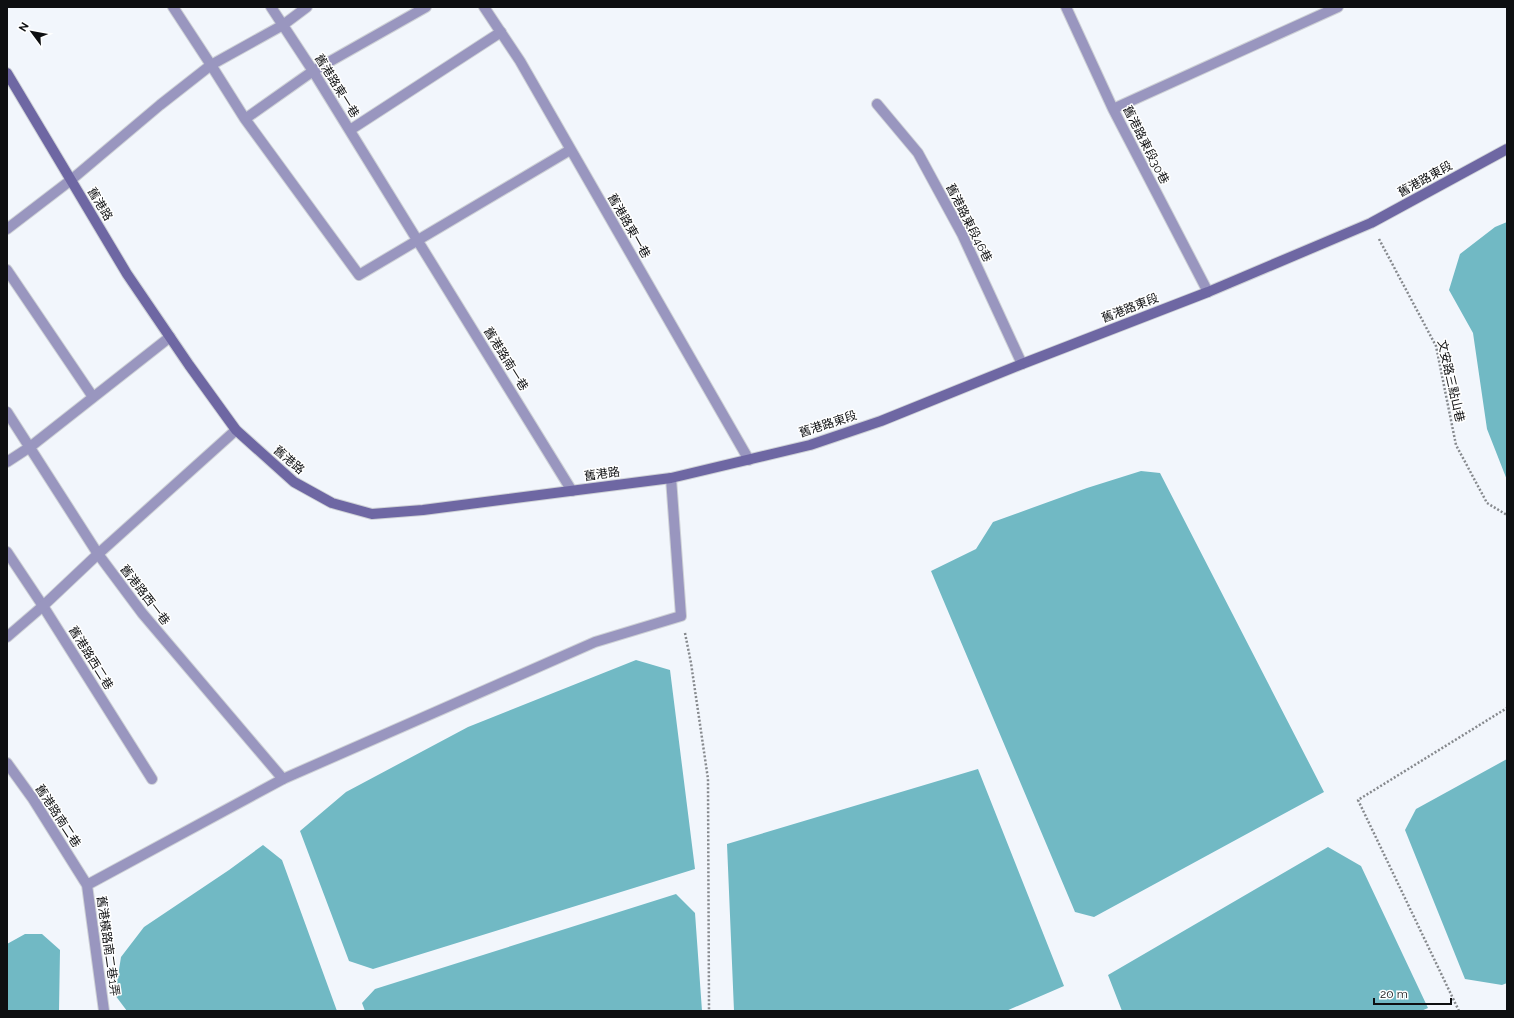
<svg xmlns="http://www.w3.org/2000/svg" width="1514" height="1018" viewBox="0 0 1514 1018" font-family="Raleway,'Noto Sans TC',sans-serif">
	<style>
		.water { fill: #71b9c4 }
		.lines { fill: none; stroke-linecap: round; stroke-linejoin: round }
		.lane-casing { stroke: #ced1d6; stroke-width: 12 }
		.street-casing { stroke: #ced1d6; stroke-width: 12 }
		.secondary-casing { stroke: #ced1d6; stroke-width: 12 }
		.path { stroke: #86898d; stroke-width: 2.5; stroke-dasharray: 2 2; stroke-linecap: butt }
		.lane { stroke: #9996bf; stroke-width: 10 }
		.street { stroke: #9996bf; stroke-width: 10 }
		.secondary { stroke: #6e67a3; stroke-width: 10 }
		.labels { text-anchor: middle; stroke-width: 3; stroke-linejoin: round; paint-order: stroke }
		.street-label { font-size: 12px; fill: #0e0f11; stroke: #fff }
	</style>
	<rect width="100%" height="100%" fill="#f2f6fc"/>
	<!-- water -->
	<path class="water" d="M1507 222V480L1487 429 1473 333 1449 290 1460 254 1495 227Z
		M1141 471 1160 473 1324 792 1094 917 1075 912 931 571 976 549 993 522 1087 488Z
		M636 660 670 670 695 869 373 969 349 961 300 831 346 792 468 727Z
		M1507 759V983L1502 985 1465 979 1405 830 1416 809Z
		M978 769 1064 986 1006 1011H734L727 844Z
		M263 845 282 860 337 1011H127L115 995 121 957 144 927 229 870Z
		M1328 847 1361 866 1428 1008 1421 1011H1122L1108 975Z
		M676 894 695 913 702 1011H365L362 1003 375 989Z
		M25 934H42L60 950 59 1011H7V944Z"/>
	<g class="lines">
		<defs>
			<path id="lane" d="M173 7 211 65 283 25 307 7
				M271 7 313 71 572 491
				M245 119 359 275 570 150
				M350 130 501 32
				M7 229 71 180 160 105 211 65 245 119 313 71 426 7
				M7 270 93 397
				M7 412 98 554 142 613 283 779
				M7 462 30 447 170 337
				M7 552 43 606 152 779"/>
			<path id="street" d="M484 7 520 61 749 460
				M1066 7 1113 109 1208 292
				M877 104 918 153 962 234 1022 364
				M1113 109 1338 7
				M7 637 43 606 98 554 236 430
				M7 763 33 799 87 885 104 1011
				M87 885 283 779 595 642 681 616 671 478"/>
			<path id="secondary" d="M7 73 127 274 189 365 236 430 294 482 332 503 372 514 423 510 671 478 810 445 881 421 1022 364 1208 292 1371 223 1507 149"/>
		</defs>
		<!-- lane casing -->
		<use href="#lane" class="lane-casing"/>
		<!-- street casing -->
		<use href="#street" class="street-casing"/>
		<!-- secondary casing -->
		<use href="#secondary" class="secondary-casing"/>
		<!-- path -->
		<path class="path" d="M1379 239 1436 346 1456 445 1487 503 1507 515
			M685 633 691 663 708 779 709 1011
			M1459 1011 1358 800 1507 708"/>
		<!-- lane -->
		<use href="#lane" class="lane"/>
		<!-- street -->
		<use href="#street" class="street"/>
		<!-- secondary -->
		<use href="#secondary" class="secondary"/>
	</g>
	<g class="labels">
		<!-- street labels -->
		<g class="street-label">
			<text transform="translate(337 86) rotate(58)" y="4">舊港路東一巷</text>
			<text transform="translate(1146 145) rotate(63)" y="4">舊港路東段30巷</text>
			<text transform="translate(1425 179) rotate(-29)" y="4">舊港路東段</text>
			<text transform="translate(100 204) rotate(59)" y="4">舊港路</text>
			<text transform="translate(969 223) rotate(63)" y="4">舊港路東段46巷</text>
			<text transform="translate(629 226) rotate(60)" y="4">舊港路東一巷</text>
			<text transform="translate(1130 308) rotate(-21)" y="4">舊港路東段</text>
			<text transform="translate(506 359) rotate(58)" y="4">舊港路南一巷</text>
			<text transform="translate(1451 381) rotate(77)" y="4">文安路三點山巷</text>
			<text transform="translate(828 424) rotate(-18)" y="4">舊港路東段</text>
			<text transform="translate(289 460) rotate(40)" y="4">舊港路</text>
			<text transform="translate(602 474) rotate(-8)" y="4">舊港路</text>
			<text transform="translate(145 595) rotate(52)" y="4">舊港路西一巷</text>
			<text transform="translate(91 658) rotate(58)" y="4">舊港路西二巷</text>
			<text transform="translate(58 816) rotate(57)" y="4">舊港路南二巷</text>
			<text transform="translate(108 946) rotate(82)" y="4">舊港橫路南二巷1弄</text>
		</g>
	</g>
	<!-- border -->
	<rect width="1514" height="1018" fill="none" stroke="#0e0f11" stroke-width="16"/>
	<!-- north arrow -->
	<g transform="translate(32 32) rotate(302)" stroke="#ffffff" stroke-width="3" paint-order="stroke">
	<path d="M0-3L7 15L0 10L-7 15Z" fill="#0e0f11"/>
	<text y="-6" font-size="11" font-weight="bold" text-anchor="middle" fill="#0e0f11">N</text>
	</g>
	<!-- scale -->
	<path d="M1374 998v6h77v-6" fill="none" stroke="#0e0f11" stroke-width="2"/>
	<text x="1380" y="998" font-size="12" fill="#0e0f11" stroke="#ffffff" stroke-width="3" paint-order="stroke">20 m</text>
</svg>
